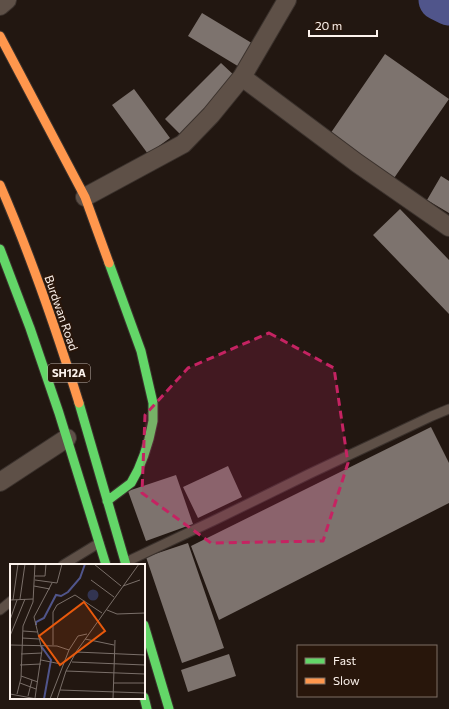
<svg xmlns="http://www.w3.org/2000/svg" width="449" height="709" viewBox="0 0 449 709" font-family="Commissioner,sans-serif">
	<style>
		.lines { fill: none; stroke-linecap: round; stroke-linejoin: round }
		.river { stroke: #50558b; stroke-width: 41 }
		.building { fill: #7d736e }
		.lane-casing { stroke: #3b322d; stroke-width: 11 }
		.street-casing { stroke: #3b322d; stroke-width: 20 }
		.fast-casing { stroke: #3b322d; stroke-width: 11 }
		.slow-casing { stroke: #3b322d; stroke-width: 11 }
		.lane { stroke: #5e5047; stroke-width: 9 }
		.street { stroke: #5e5047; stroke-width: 18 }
		.fast { stroke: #63d668; stroke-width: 9 }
		.slow { stroke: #ff974d; stroke-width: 9 }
		.marked { fill: #c52362; fill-opacity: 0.2; stroke: #c52362; stroke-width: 3; stroke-dasharray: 8 5; stroke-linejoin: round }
		.labels { text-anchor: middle; stroke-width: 4; stroke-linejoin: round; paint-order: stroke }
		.shield { fill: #28160b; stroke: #bdb1a9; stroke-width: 1 }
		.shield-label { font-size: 11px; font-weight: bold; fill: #fdf3ed }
		.street-label { font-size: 12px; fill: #fdf3ed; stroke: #28160b }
		.inset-river { fill: none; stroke: #50558b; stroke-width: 2 }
		.inset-road { fill: none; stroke: #7a6f69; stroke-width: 1 }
		.view { fill: #e8590c; fill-opacity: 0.15; stroke: #e8590c; stroke-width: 2 }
		.inset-edge { fill: none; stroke: #fdf3ed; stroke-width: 2 }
	</style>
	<rect width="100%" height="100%" fill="#221711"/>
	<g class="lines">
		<!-- river -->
		<path class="river" d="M439 0 449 5"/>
	</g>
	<!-- building -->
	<path class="building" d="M202 13 255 45 241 68 188 36Z
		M385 54 449 99 392 181 328 137Z
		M221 63 237 78 180 134 165 119Z
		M134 89 170 138 148 154 112 105Z
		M441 176 449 181V213L427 200Z
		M400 209 449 260V314L373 235Z
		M431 427 449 463V503L219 620 191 546Z
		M228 466 242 497 198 518 183 487Z
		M176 475 193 524 146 541 128 491Z
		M188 543 224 648 182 663 146 557Z
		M229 654 236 676 188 692 181 670Z"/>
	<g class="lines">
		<defs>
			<path id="lane" d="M126 562 217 519 309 474 432 416 449 409
				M63 565 99 543
				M0 610 11 601"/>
			<path id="street" d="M0 6 7 0
				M242 77 357 163 449 227
				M85 197 183 144 211 115 242 77 287 0
				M0 482 67 438"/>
			<path id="fast" d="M0 249 30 328 59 413 106 565
				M79 403 126 565
				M107 501 131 483 138 470 144 455 149 439 153 421V403L141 351 109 263
				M144 625 169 709
				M144 697 147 709"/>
			<path id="slow" d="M0 36 85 197 109 263
				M0 185C31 256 56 329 79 403"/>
		</defs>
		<!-- lane casing -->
		<use href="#lane" class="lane-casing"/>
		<!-- street casing -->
		<use href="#street" class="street-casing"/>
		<!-- fast casing -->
		<use href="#fast" class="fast-casing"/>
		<!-- slow casing -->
		<use href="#slow" class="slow-casing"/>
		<!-- lane -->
		<use href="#lane" class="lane"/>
		<!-- street -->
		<use href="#street" class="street"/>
		<!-- fast -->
		<use href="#fast" class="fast"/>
		<!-- slow -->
		<use href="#slow" class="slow"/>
	</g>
	<!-- marked area -->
	<path class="marked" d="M269 333 334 368 348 463 323 541 211 543 142 493 145 415 188 368Z"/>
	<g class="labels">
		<!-- shield labels -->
		<rect class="shield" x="48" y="364" width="42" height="18" rx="3"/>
		<g class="shield-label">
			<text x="69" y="377">SH12A</text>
		</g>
		<!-- street labels -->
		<g class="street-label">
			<text transform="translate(61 313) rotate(71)" y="4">Burdwan Road</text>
		</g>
	</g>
	<!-- overview -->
	<g transform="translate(10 564)">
		<rect width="135" height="135" fill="#221711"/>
		<path d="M77.5 31a5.5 5.5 0 1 1 11 0a5.5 5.5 0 1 1-11 0Z" fill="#323451"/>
		<path class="inset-river" d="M26 61V58L34 54 46 31 51 32 58 28 70 14 75 0M31 82 41 96 34 135"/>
		<path class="inset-road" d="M84 0 111 22M25 12H35L36 0M25 16 47 19 52 0M81 16 104 33M24 22 40 25M113 22 130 16M10 35 15 0M0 36 23 35M3 36 8 0M97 46 107 50 135 49M0 56 7 36M13 67 27 68M0 72 15 35M12 74 29 75M75 75 104 81M0 81 47 82 59 86M43 81V48L47 41 65 31 92 49M66 88 135 91M11 90 32 89M31 96 51 100M62 98 135 101M10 101 31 100M56 107 135 110M11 112 28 118M10 119 26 125M104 119H135M50 126 135 129M0 130 27 135M7 130 11 114 13 62 23 38 25 0M18 132 22 116M25 134 32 86 24 53 42 19M40 135 59 86 68 72 77 70M47 135 56 107 66 88 129 0M103 135 105 76"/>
		<path class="view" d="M74 38 95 67 50 101 29 72Z"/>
		<rect width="135" height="135" class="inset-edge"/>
	</g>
	<!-- legend -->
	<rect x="297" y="645" width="140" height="52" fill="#28160b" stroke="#7d6e65"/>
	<rect x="305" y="658" width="20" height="6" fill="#63d668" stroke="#7d6e65"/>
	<text x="333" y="665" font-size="12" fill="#fdf3ed">Fast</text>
	<rect x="305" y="678" width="20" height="6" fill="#ff974d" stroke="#7d6e65"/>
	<text x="333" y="685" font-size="12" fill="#fdf3ed">Slow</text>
	<!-- scale -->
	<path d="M309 30v6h68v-6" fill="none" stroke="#fdf3ed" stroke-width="2"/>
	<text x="315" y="30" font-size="12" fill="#fdf3ed" stroke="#28160b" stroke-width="3" paint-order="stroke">20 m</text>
</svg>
